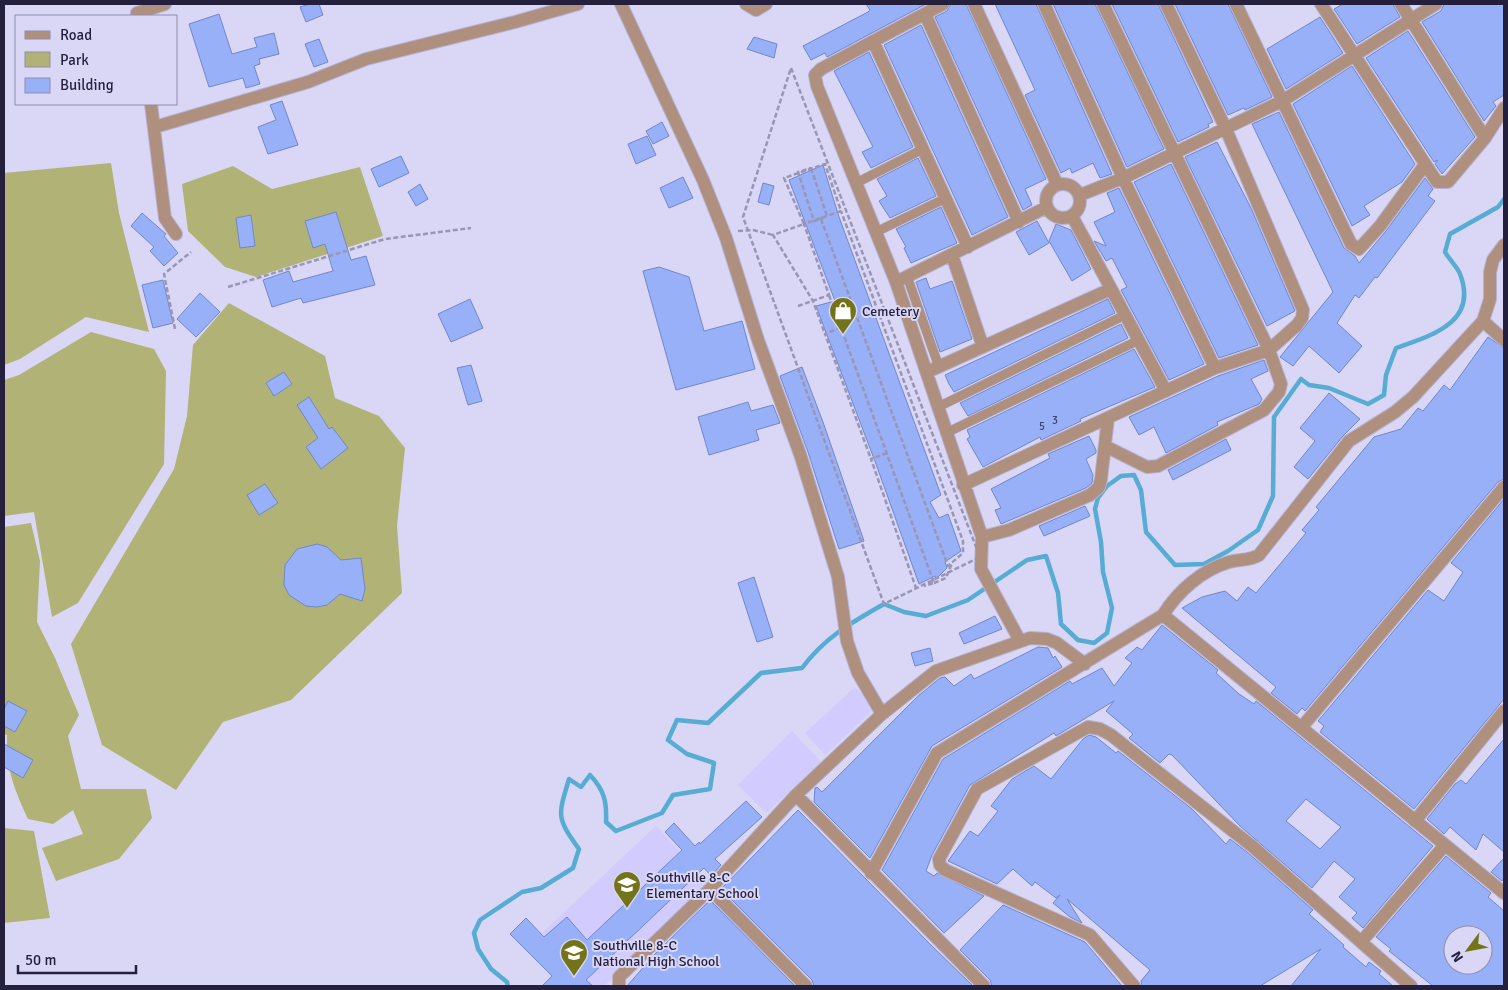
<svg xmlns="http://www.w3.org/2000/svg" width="1508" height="990" viewBox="0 0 1508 990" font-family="Signika,sans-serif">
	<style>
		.built { fill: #d1cbfe }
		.green { fill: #b1b376 }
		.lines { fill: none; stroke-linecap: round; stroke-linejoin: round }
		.stream { stroke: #56acd2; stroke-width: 4.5 }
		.building { fill: #98b0f7; stroke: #7087cb; fill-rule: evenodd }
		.lane-casing { stroke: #b5b1d1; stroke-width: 10 }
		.street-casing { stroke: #b5b1d1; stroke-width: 14 }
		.path { stroke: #9996b5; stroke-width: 2.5; stroke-dasharray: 5 2.5; stroke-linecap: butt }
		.lane { stroke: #af907f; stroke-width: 9 }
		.street { stroke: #af907f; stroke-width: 12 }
		.labels { text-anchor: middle; stroke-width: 4; stroke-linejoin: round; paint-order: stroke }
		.number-label { font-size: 11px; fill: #40436b }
		.poi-label { font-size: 14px; fill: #231f3c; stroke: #d9d6f6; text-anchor: start }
	</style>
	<rect width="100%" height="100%" fill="#d9d6f6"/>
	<!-- built -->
	<path class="built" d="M855 687 875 708 825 755 805 733Z
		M792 731 821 762 766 813 738 785Z
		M656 826 711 886 604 986H554L575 968 542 933Z"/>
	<!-- green -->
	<path class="green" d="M111 163 119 213 149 332 86 317 20 359 4 365V173Z
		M233 166 272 189 360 167 383 236 256 277 225 267 188 231 182 184Z
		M229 303 325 356 335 398 379 416 405 448 397 526 402 593 291 700 223 722 176 790 102 745 71 644 174 469 187 416 193 345Z
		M91 332 154 349 166 371 164 464 78 603 52 617 34 512 4 516V380L19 375Z
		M31 523 40 561 37 622 55 658 79 715 68 736 81 789H146L152 818 119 859 56 881 42 848 83 834 73 810 53 824 28 819C14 789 6 769 7 735L4 734V527Z
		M4 828 34 831 50 918 4 923Z"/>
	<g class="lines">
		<!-- stream -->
		<path class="stream" d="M508 986 507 982 491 969 478 949 474 933 480 920 522 892 541 888 573 868 579 849C556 817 558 816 569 779L581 787 590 775C604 790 607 801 606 822L616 831 662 813 673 795 710 789 714 763 687 754 668 740 677 720 708 723 761 673 802 668C825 637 851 623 884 604L904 612 926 616 968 600 1027 560 1046 556 1058 593 1061 624 1078 640 1094 643 1107 633 1112 608 1103 572 1101 542 1095 509 1098 498 1107 486 1121 476 1134 475 1141 490 1146 532 1175 565 1204 564 1228 551 1258 530 1273 496 1274 417 1301 379 1309 385 1329 388 1368 404 1384 395 1386 375 1396 348C1430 336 1479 323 1460 274 1458 268 1449 259 1445 252L1450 234 1498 207 1504 199"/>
	</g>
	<!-- building -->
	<path class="building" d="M310 4H319L323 15 306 22 300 7Z
		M866 4H926L827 57 825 53 811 60 803 46 868 12 870 10Z
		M951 4H966L1046 179 1025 189 1032 205 1023 210 935 17 947 11Z
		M995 4H1036L1112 174 1100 178 1093 163 1072 173 1070 168 1061 173 1025 95 1035 90Z
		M1053 4H1095L1164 149 1127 167Z
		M1112 4H1158L1213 122 1208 124 1209 127 1178 142Z
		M1175 4H1228L1272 97 1245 110 1244 108 1228 115Z
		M1343 4H1393L1400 17 1357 44 1334 9Z
		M1444 4H1504V95L1493 102 1496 106 1484 121 1422 22 1441 11Z
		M219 14 232 54 257 47 254 38 274 33 279 54 259 59 260 64 254 66 260 84 246 88 243 78 209 87 189 24Z
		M1320 17 1343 53 1286 89 1267 49Z
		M921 25 1008 217 972 235 884 45Z
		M1408 31 1475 137 1442 174 1435 164 1438 160 1434 162 1366 58Z
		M754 37 777 44 774 58 747 49Z
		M319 39 328 62 314 67 305 44Z
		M869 52 913 147 871 168 862 152 873 147 834 71Z
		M1352 66 1415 164 1402 182 1364 206 1370 215 1352 226 1293 104Z
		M282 101 298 145 268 154 258 127 276 120 270 105Z
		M1279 112 1344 248 1355 256 1359 263 1386 231 1425 178 1433 189 1428 196 1435 201 1377 278 1375 277 1359 298 1355 295 1337 323 1362 346 1339 373 1309 346 1293 366 1280 357 1333 292 1252 124Z
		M662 122 669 136 653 144 646 131Z
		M647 136 656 155 636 164 628 144Z
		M1217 142 1251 208 1295 311 1267 326 1185 157Z
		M401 156 409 173 379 187 371 169Z
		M918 158 936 196 890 218 879 201 887 196 877 179Z
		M1171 164 1258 345 1219 358 1134 182Z
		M823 165 839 217 941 495 930 502 939 518 948 514 961 551 945 562 947 568 936 579 935 576 919 584 876 464 816 306 835 301 789 180Z
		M683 177 693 198 669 208 660 188Z
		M763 183 774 186 769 205 758 202Z
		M420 184 428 199 416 206 408 192Z
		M1119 188 1204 364 1169 380 1121 290 1127 287 1112 258 1106 261 1094 241 1106 246 1094 222 1115 212 1107 193Z
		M941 207 957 243 911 263 904 248 906 247 896 229Z
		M336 212 351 260 366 256 375 285 303 303 301 298 272 307 263 280 289 271 293 282 333 271 325 244 313 248 305 221Z
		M142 213 166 234 164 236 178 253 164 266 150 251 154 247 131 226Z
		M251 215 255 246 240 248 236 218Z
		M1037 221 1049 243 1029 255 1016 232Z
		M1056 224 1071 230 1091 269 1072 281 1049 241Z
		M659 267 689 277 704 331 742 321 755 369 676 390 643 271Z
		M926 278 930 289 952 281 972 339 940 352 916 282Z
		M163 280 173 323 153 328 142 285Z
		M200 293 220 312 196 337 177 319Z
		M470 299 483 328 451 342 438 314Z
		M1108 299 1115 313 954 392 949 384 945 375Z
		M1121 324 1128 338 968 416 960 403Z
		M1488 337 1504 348V479L1498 482 1305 711 1302 708 1297 714 1271 693 1276 687 1182 608 1202 597 1225 591 1237 601 1248 587 1256 593 1306 533 1302 530 1319 510 1316 507 1374 437 1401 429 1418 408 1423 411 1444 385 1450 390Z
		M1134 349 1155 387 1080 419 1081 421 1041 440 1040 437 983 467 967 439 970 437 967 430Z
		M1264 360 1268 371 1251 379 1262 399 1259 404 1217 422 1218 425 1166 453 1154 427 1139 435 1129 417 1218 376Z
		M471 365 482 401 468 405 457 368Z
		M802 367 823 422 864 541 839 549 808 452 780 376Z
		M284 372 292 384 274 396 266 383Z
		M1329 393 1360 419 1343 436 1308 479 1294 467 1315 441 1300 428Z
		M309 397 329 429 332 427 348 448 321 469 306 447 318 438 297 405Z
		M748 402 751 411 773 405 780 423 756 430 759 440 709 455 698 417Z
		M1089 436 1096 450V453L1086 459 1093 475 1092 483 1086 488 1001 524 995 510 1001 508 991 489 1050 458 1048 454Z
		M1226 439 1231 450 1173 480 1168 470Z
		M265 484 278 503 259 515 247 495Z
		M1504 499V699L1414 809 1320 732 1324 726 1318 721 1428 590 1444 601 1463 572 1451 563Z
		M1085 506 1090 516 1044 536 1039 526Z
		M317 544 327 547 341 560 361 558 365 589 362 601 340 594 327 605 317 607 306 606 289 595 284 585 285 565 297 549Z
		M754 577 773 637 757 642 738 583Z
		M995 616 1002 629 964 644 959 633Z
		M1162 625 1218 670 1216 673 1239 694 1254 704 1256 701 1433 846 1363 928 1352 918 1357 913 1339 897 1355 879 1334 861 1312 888 1240 826 1172 755 1169 754 1160 763 1129 738 1133 734 1106 711 1114 701 1056 736 1054 733 970 785 932 855 926 871 934 876 937 873 984 896 944 933 882 870 943 759 1070 681 1072 684 1102 668 1114 686 1132 663 1125 658 1137 647 1142 650ZM1306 799 1341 827 1320 849 1286 821Z
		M1038 647 1048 648 1053 658 1055 656 1062 667 932 746 870 858 814 802 815 788 817 787 822 792 918 696 940 678 945 677 954 686 971 674 974 679Z
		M930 648 933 661 915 666 911 653Z
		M8 701 27 711 15 732 4 726V709Z
		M1089 735 1096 737 1116 753 1118 751 1192 809 1226 844 1230 839 1247 852 1313 910 1309 914 1344 945 1343 947 1366 967 1369 962 1381 971 1379 974 1393 986H1291L1321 949 1260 986H1142L1141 981 1150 970 1067 899 1082 923 1070 917 1053 903 1060 895 1056 898 1035 882 1032 886 1013 869 997 884 948 861 970 831 978 836 998 811 991 806 1012 779 1034 766 1051 779 1083 739Z
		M1504 739V852L1483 834 1476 850 1450 827 1444 834 1427 819 1455 784 1461 780 1466 784Z
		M4 744 33 760 23 778 4 767Z
		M746 801 762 817 715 859 721 865 711 876 704 868 586 980 593 986H542L552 976 510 934 526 918 544 937 567 917 587 940 682 850 665 832 674 823 695 846 699 842 700 844Z
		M798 810 931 945 973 986H814L812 980 721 889Z
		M1446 856 1491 893 1488 897 1504 911V986H1433L1389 951 1391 949 1376 937ZM1453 935H1483V965H1453Z
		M1504 858V878L1502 881 1491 872Z
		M710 900 795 986H627L655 954Z
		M1003 905 1085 942 1122 986H992L990 980 960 950Z"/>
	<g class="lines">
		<defs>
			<path id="lane" d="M856 183 923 149
				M876 232 946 198
				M907 276 939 367
				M938 407 1125 315
				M946 433 1139 340"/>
			<path id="street" d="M621 4 703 180 726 238 758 340 800 454 838 577 847 641 858 673 882 714
				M746 4 756 10 766 4
				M943 4 821 69 815 75 817 86 896 282 982 537 981 569 1020 641
				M974 4 1057 184
				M1044 4 1123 178 1215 368
				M1103 4 1269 350 1281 384 1279 392 1264 410 1158 466 1147 467 1105 446
				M1236 4 1351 244 1359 249 1380 226 1424 166
				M1321 4 1437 182H1448L1485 138 1504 108
				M1401 4 1485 138
				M137 13 165 4
				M925 14 1019 222
				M873 41 968 247
				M151 104 165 218 176 234
				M155 127 308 82 366 59 515 22 578 4
				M1046 201a17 17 0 1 1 34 0a17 17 0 1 1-34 0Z
				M1080 195 1123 178 1282 101 1436 4
				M1072 216 1166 391
				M952 255 983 347
				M896 282 1047 207
				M1483 321 1504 340
				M927 372 1111 289
				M963 485 1215 368 1269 350 1297 325 1302 318 1303 310 1225 127 1166 4
				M982 537 1009 530 1090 495 1099 487 1101 479 1108 418
				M1163 615C1277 708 1390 800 1504 893
				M1301 728 1504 487
				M796 795 984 986
				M1415 821 1504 711
				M871 873 937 753 1163 615C1178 591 1202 570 1229 562 1240 559 1249 561 1259 555L1349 441 1395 412 1413 397 1483 321 1490 299V272L1493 260 1504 245
				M710 889 806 986
				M1361 942 1445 845
				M619 986V977L710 889 796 795 882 714 936 671 1030 638 1047 639 1057 643 1085 664
				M1134 986 1090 935 945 870 940 865 939 859 977 789 1088 727 1100 729 1111 735 1252 846 1411 986"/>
		</defs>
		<!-- lane casing -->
		<use href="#lane" class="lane-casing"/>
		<!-- street casing -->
		<use href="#street" class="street-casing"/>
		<!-- path -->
		<path class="path" d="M791 68 980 557 884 604 743 217Z
			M811 168 827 216 814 221 798 172Z
			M821 219 948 566 963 553V541L841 211
			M738 231 753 230 773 235
			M228 287 385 239 471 228
			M829 295 934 583 924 586
			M798 306 829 295 804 224 841 211 825 164 784 178 804 224 773 235 813 301 825 334
			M841 327 825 334 871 459
			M175 329 164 274 191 252
			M887 453 871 459 916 588
			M934 583 946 578 952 563"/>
		<!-- lane -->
		<use href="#lane" class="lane"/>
		<!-- street -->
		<use href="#street" class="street"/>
	</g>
	<!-- icons -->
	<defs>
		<symbol id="shop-pin" viewBox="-11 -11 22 30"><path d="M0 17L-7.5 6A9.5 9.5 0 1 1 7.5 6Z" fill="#737419" stroke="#d9d6f6"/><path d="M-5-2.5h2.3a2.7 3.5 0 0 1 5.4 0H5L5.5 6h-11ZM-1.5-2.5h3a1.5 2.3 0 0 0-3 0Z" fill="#fff"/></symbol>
		<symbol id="school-pin" viewBox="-11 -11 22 30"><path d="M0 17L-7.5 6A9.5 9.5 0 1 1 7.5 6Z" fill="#737419" stroke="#d9d6f6"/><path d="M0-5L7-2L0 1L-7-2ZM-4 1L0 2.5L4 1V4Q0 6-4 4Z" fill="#fff"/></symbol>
	</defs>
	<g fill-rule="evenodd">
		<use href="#shop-pin" x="827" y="295" width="32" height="43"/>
		<use href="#school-pin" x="611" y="869" width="32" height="43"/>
		<use href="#school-pin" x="558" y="937" width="32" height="43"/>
	</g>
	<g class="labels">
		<!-- number labels -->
		<g class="number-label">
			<text x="1055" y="424">3</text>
			<text x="1042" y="430">5</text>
		</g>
		<!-- poi labels -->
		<g class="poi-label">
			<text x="862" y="316">Cemetery</text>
			<text x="646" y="882">Southville 8-C<tspan x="646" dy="16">Elementary School</tspan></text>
			<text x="593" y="950">Southville 8-C<tspan x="593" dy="16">National High School</tspan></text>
		</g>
	</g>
	<!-- border -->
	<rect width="1508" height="990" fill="none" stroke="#231f3c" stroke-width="10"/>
	<!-- legend -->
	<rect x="15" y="15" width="162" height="90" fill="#d9d6f6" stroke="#908dac"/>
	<rect x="25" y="31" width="25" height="8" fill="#af907f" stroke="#908dac"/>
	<text x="60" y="40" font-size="15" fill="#231f3c">Road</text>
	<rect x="25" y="52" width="25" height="15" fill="#b1b376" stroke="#908dac"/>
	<text x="60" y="65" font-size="15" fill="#231f3c">Park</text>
	<rect x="25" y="78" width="25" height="15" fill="#98b0f7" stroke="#908dac"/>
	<text x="60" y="90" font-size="15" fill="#231f3c">Building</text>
	<!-- north arrow -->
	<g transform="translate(1468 950) rotate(238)"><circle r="24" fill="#d9d6f6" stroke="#908dac"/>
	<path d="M0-4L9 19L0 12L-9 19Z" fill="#737419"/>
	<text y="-8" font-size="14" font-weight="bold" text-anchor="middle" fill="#231f3c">N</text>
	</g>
	<!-- scale -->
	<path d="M18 965v8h118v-8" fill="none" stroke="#231f3c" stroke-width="2.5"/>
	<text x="25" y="965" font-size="15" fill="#231f3c" stroke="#d9d6f6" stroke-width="4" paint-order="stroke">50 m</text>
</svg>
